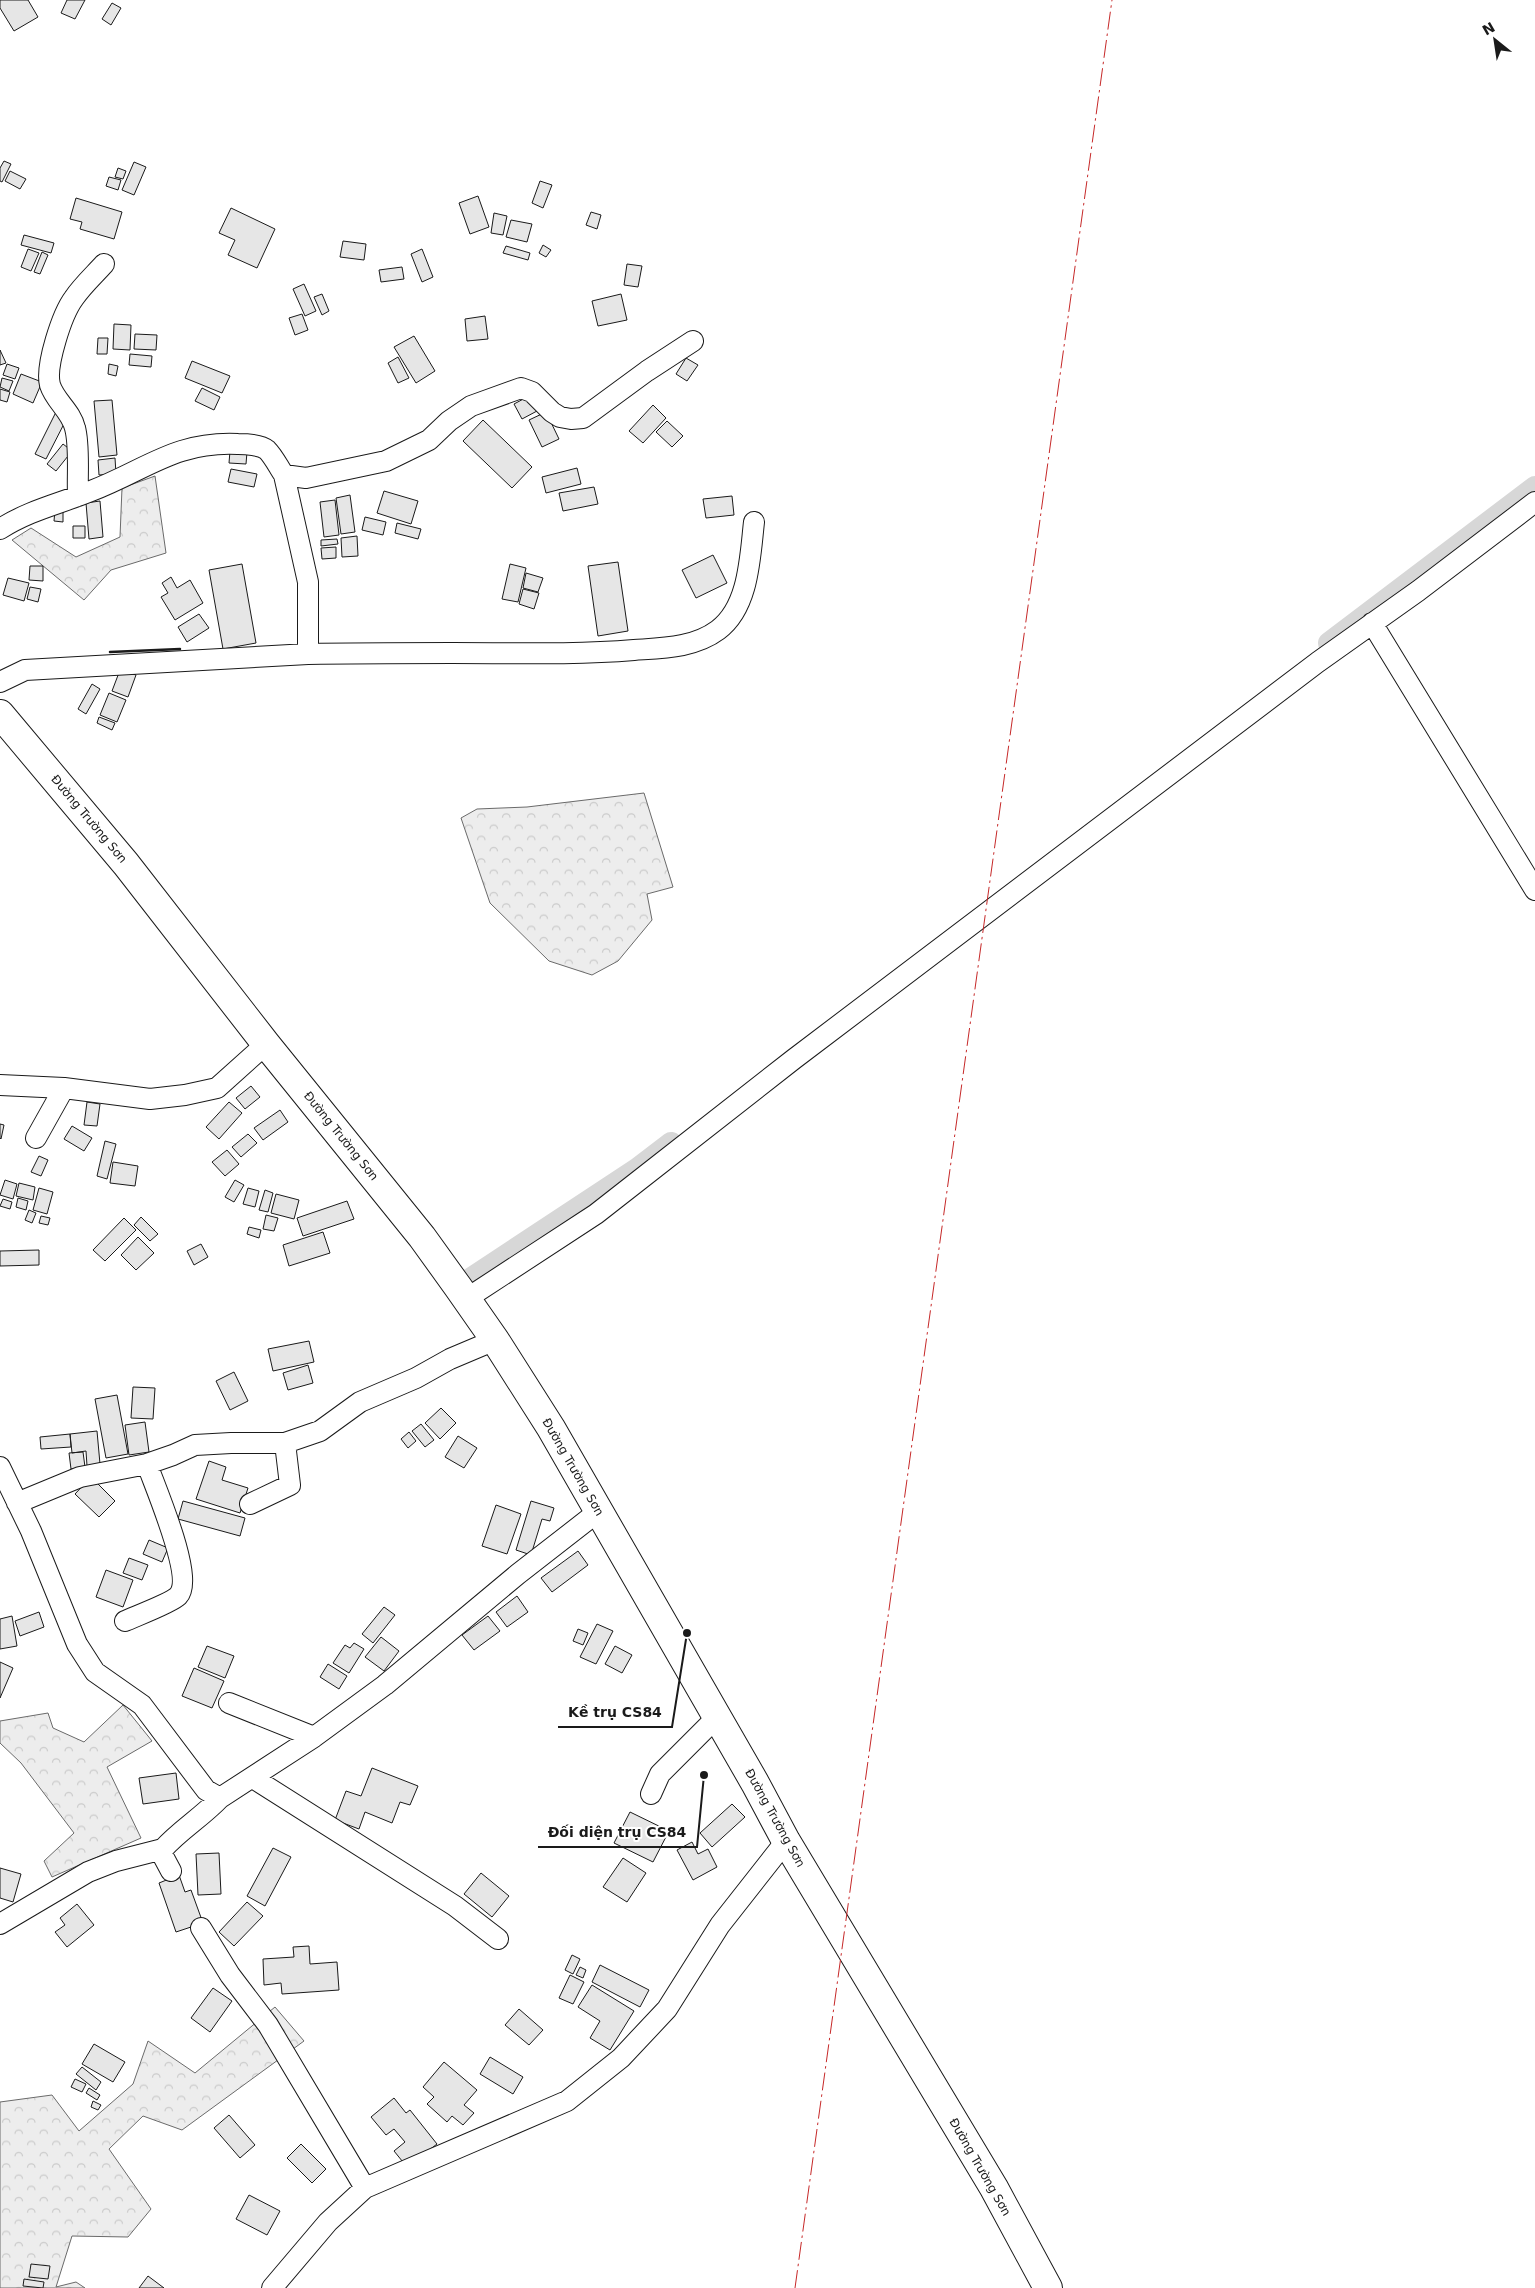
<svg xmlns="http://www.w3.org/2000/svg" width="1535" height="2288" viewBox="0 0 1535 2288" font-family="'DejaVu Sans',sans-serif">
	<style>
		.forest { fill: url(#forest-crowns); stroke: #6a6a6a }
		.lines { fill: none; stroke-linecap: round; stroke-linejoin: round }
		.canal { stroke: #d7d7d7; stroke-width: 22 }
		.building { fill: #e6e6e6; stroke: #1a1a1a }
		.minor-casing { stroke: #1a1a1a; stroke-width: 22 }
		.trunk-casing { stroke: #1a1a1a; stroke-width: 30 }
		.minor { stroke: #fff; stroke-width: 20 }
		.trunk { stroke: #fff; stroke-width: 28 }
		.wall { stroke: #1a1a1a; stroke-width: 2.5 }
		.power { stroke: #c62828; stroke-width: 1; stroke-dasharray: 18 4 2.5 4; stroke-linecap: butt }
		.labels { text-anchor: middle; stroke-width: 4; stroke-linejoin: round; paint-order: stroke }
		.street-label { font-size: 12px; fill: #1a1a1a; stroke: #fff }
		.leader { fill: none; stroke: #1a1a1a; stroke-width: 2 }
		.callout-dot { fill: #1a1a1a; stroke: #fff; stroke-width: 2 }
		.callout-label { font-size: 14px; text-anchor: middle; font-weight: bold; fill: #1a1a1a; stroke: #fff; stroke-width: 4; stroke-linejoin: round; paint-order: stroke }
	</style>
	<defs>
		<pattern id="forest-crowns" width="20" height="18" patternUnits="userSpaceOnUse" patternTransform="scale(1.25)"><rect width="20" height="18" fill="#ededed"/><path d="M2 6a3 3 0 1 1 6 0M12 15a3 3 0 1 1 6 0" fill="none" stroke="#cbcbcb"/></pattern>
	</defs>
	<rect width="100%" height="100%" fill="#fff"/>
	<!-- forest -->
	<path class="forest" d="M155 476 166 553 111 570 84 600 12 540 31 528 76 557 120 537 122 488Z
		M644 793 673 887 647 894 652 920 618 961 592 975 549 961 490 903 461 818 477 809 527 807Z
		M123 1705 152 1741 107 1767 141 1838 52 1877 44 1861 74 1833 21 1763 0 1743V1721L48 1713 53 1728 84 1742Z
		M275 2007 304 2041 182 2130 143 2116 109 2149 151 2209 128 2237 72 2236 56 2287 76 2282 85 2288H0V2102L52 2095 79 2131 133 2084 148 2041 195 2073Z"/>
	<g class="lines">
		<!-- canal -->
		<path class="canal" d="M1329 643 1535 487
			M458 1287 637 1169 671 1143"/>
	</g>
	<!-- building -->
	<path class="building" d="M0 0H28L38 17 14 31 0 8Z
		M67 0H85L75 19 61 13Z
		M112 3 121 8 111 25 102 19Z
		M4 161 11 164 2 182 0 181V168Z
		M134 162 146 167 134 195 122 190Z
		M118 168 126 171 123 179 115 177Z
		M10 171 26 179 20 189 5 181Z
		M109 177 121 180 118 190 106 186Z
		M540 181 552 185 543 208 532 203Z
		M478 196 489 227 470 234 459 203Z
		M76 198 122 212 114 239 80 229 82 222 70 219Z
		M231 208 275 229 257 268 228 255 235 240 219 233Z
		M591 212 601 215 597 229 586 225Z
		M494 213 507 216 503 235 491 233Z
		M511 220 532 224 527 242 506 237Z
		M24 235 54 243 51 253 21 245Z
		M343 241 366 244 364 260 340 257Z
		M543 245 551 250 546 257 539 253Z
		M506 246 530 253 528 260 503 253Z
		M28 249 39 253 31 271 21 267Z
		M422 249 433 277 422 282 411 254Z
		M42 252 48 255 40 274 34 272Z
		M627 264 642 266 638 287 624 285Z
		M402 267 404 279 381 282 379 270Z
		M304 284 316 311 305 316 293 289Z
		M322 294 329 311 322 315 314 297Z
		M621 294 627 320 598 326 592 301Z
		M302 314 308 330 295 335 289 318Z
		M485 316 488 339 467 341 465 319Z
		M114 324 131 325 130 350 113 349Z
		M135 334 157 335 156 350 134 349Z
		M414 336 435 371 416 383 394 347Z
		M98 338H108L107 354H97Z
		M0 350 6 363 0 365Z
		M130 354 152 356 151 367 129 365Z
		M398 357 409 378 398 383 388 363Z
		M686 358 698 365 687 381 676 374Z
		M192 361 230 376 222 393 185 378Z
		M7 364 19 368 15 379 3 375Z
		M109 364 118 366 116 376 108 374Z
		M21 374 42 382 33 403 13 394Z
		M2 378 13 381 9 391 0 387Z
		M202 388 220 397 214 410 195 401Z
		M0 389 10 392 7 402 0 400Z
		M529 396 537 411 522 419 514 404Z
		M112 400 117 455 99 457 94 401Z
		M653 405 666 418 643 443 629 431Z
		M57 410 68 416 46 459 35 454Z
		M546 412 559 439 542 447 529 420Z
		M483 420 532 467 512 488 463 441Z
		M667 421 683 436 672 447 656 432Z
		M63 444 72 451 56 471 47 464Z
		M230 451 247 452 246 464 229 463Z
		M115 458 116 474 99 475 98 460Z
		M577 468 581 484 546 493 542 477Z
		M231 469 257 474 254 487 228 482Z
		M594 487 598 504 563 511 559 493Z
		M384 491 418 501 411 524 377 513Z
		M350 495 355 532 341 534 336 498Z
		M732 496 734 515 706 518 703 499Z
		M335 500 339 535 324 537 320 502Z
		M100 501 103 537 89 539 86 503Z
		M55 510H63V522L54 521Z
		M365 517 386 522 383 535 362 530Z
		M397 523 421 529 418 539 395 533Z
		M73 526H85V538H73Z
		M357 536 358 556 342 557 341 538Z
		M337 539 338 544 321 546V540Z
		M336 547V558L322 559 321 548Z
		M713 555 727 583 696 598 682 570Z
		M618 562 628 631 598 636 588 566Z
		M242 564 256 643 223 649 209 570Z
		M510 564 526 568 518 602 502 599Z
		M30 566H43V581L29 580Z
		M526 573 543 578 538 592 523 588Z
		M171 577 177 588 190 580 203 603 175 620 161 597 168 593 162 583Z
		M8 578 29 583 24 601 3 595Z
		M30 587 41 589 38 602 27 599Z
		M523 589 539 593 534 609 519 604Z
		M199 614 209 628 187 642 178 627Z
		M120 670 136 675 128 697 112 691Z
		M92 684 100 689 86 714 78 709Z
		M109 693 126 700 117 722 100 715Z
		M99 717 115 723 112 730 97 723Z
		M251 1086 260 1097 245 1109 236 1098Z
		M87 1102 100 1104 97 1126 84 1125Z
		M229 1102 242 1113 219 1139 206 1127Z
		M280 1110 288 1122 263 1140 254 1128Z
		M0 1124 4 1125 1 1139 0 1138Z
		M72 1126 92 1138 84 1151 64 1139Z
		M248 1134 257 1143 241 1157 232 1147Z
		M105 1141 116 1144 107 1179 97 1176Z
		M227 1150 239 1164 225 1176 212 1162Z
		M39 1156 48 1160 41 1176 31 1172Z
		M113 1162 138 1166 135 1186 110 1183Z
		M5 1180 17 1184 13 1199 0 1195Z
		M235 1180 244 1185 234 1202 225 1197Z
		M19 1183 35 1187 33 1200 16 1196Z
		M39 1188 53 1192 47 1214 33 1210Z
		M248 1188 259 1191 255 1207 243 1204Z
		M265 1190 273 1193 268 1212 259 1210Z
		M276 1194 299 1200 294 1219 271 1213Z
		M18 1198 28 1201 26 1210 16 1207Z
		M3 1199 12 1202 10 1209 0 1206Z
		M347 1201 354 1219 303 1236 297 1218Z
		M29 1210 36 1213 32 1223 25 1220Z
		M266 1215 278 1218 274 1231 263 1229Z
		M41 1216 50 1218 48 1225 39 1223Z
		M141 1217 158 1234 150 1241 134 1225Z
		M124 1218 136 1230 105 1261 93 1250Z
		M249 1227 261 1230 259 1238 247 1234Z
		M323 1232 330 1253 289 1266 283 1245Z
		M138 1237 154 1253 136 1270 121 1255Z
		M201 1244 208 1257 194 1265 187 1251Z
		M39 1250V1265L0 1266V1251Z
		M309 1341 314 1362 273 1371 268 1349Z
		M308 1365 313 1383 288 1390 283 1373Z
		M234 1372 248 1401 230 1410 216 1381Z
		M133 1387 155 1388 153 1419 131 1418Z
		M117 1395 128 1454 106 1458 95 1399Z
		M441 1408 456 1423 440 1439 425 1423Z
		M145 1422 149 1452 129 1455 125 1425Z
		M421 1424 434 1440 425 1447 412 1431Z
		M97 1431 100 1464 87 1466 86 1451 72 1453 70 1434Z
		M409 1432 416 1441 408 1448 401 1439Z
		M70 1434 71 1447 41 1449 40 1437Z
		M458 1436 477 1448 464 1468 445 1457Z
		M83 1452 85 1467 71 1469 69 1453Z
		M209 1461 226 1467 222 1480 248 1488 240 1513 196 1499Z
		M91 1477 115 1501 99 1517 75 1494Z
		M183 1501 245 1518 240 1536 178 1519Z
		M531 1501 554 1508 550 1521 542 1519 531 1555 516 1550Z
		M496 1505 521 1514 507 1554 482 1546Z
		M149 1540 168 1548 162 1562 143 1554Z
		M578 1551 588 1565 552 1592 541 1578Z
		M129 1558 148 1565 142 1580 123 1573Z
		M106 1570 133 1580 123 1607 96 1597Z
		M517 1596 528 1612 507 1627 496 1612Z
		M384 1607 395 1615 373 1643 362 1634Z
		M39 1612 44 1627 20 1636 15 1621Z
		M12 1616 17 1646 0 1649V1619Z
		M488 1616 500 1631 474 1650 462 1635Z
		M597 1624 613 1631 596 1664 580 1657Z
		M578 1629 588 1633 583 1645 573 1641Z
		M381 1637 399 1651 384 1671 365 1657Z
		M354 1643 364 1649 349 1673 333 1663 345 1645 350 1648Z
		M207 1646 234 1656 225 1678 198 1667Z
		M615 1646 632 1655 622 1673 605 1664Z
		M0 1662 13 1668 0 1698Z
		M328 1664 347 1676 339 1689 320 1677Z
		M194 1668 224 1681 212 1708 182 1696Z
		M372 1768 418 1786 410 1805 400 1802 392 1823 365 1812 359 1829 335 1820 346 1791 361 1796Z
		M176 1773 179 1799 143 1804 139 1778Z
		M732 1804 745 1817 712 1847 700 1833Z
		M630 1812 669 1831 653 1862 614 1843Z
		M692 1842 698 1854 708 1849 717 1867 693 1880 677 1850Z
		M273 1848 291 1857 265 1906 247 1896Z
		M219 1853 221 1894 198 1895 196 1854Z
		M623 1858 646 1873 627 1902 603 1887Z
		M0 1868 21 1874 13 1902 0 1898Z
		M481 1873 509 1896 492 1917 464 1894Z
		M179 1875 185 1892 191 1890 203 1923 176 1932 159 1883Z
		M247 1902 263 1916 234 1946 219 1932Z
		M77 1904 94 1925 67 1947 55 1932 65 1925 60 1918Z
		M309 1946 310 1964 337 1962 339 1990 282 1994 281 1983 264 1985 263 1959 294 1957 293 1947Z
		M572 1955 580 1959 573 1974 565 1970Z
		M600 1965 649 1990 640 2007 592 1982Z
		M580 1967 586 1970 583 1978 576 1975Z
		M570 1975 584 1982 573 2004 559 1998Z
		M592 1985 634 2011 610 2050 590 2038 600 2021 578 2007Z
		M213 1988 232 2001 210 2032 191 2018Z
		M519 2009 543 2030 529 2045 505 2025Z
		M94 2044 125 2062 113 2082 82 2064Z
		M490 2057 523 2077 513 2094 480 2074Z
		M444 2062 477 2090 464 2105 474 2113 463 2125 452 2116 447 2122 427 2104 434 2097 423 2087Z
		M82 2067 101 2082 96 2090 76 2074Z
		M75 2079 86 2084 82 2092 71 2087Z
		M89 2088 100 2095 97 2100 86 2093Z
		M394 2098 406 2113 410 2110 437 2144 407 2167 394 2151 405 2142 394 2129 386 2135 371 2117Z
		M93 2101 101 2105 98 2110 91 2107Z
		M229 2115 255 2145 240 2158 214 2128Z
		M301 2144 326 2169 312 2183 287 2158Z
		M249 2195 280 2211 267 2235 236 2219Z
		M31 2264 50 2266 48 2279 29 2277Z
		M148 2276 164 2288H139Z
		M24 2279 44 2282 43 2288 23 2286Z"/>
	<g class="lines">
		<defs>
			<path id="minor" d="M78 496C77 476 80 446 75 428 71 411 55 401 50 385 45 366 62 314 74 298 82 286 94 275 104 264
				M0 529C30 510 59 504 91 491 146 470 175 441 238 444 246 444 261 445 267 450 274 457 279 468 284 475
				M1372 623 1535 890
				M308 654C356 653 404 653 452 653 513 653 574 655 634 650 662 648 694 648 718 630 749 607 750 557 754 522
				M0 682 25 670 308 654V582L284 475 306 478 386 461 429 440 449 421 471 406 521 388 532 392 552 412 560 417 571 419 583 418 647 371 693 341
				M0 1085 64 1088 150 1099 185 1095 217 1088 266 1044
				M36 1138 64 1088
				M466 1299 596 1214 794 1059 1318 662 1418 591 1535 502
				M0 1467 31 1531 77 1644 95 1672 142 1705 206 1790 220 1798 314 1737 385 1685 518 1574 599 1511
				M17 1503 80 1477 147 1464 173 1455 195 1445 231 1443H285L320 1431 360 1402 416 1378 450 1359 495 1340
				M250 1504 290 1485 285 1443
				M125 1621C136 1616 171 1603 178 1596 195 1578 155 1487 147 1464
				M229 1703 314 1737
				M253 1778 455 1906 498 1939
				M651 1794 660 1774 716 1718
				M171 1871 163 1856V1849C180 1830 202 1817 220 1798
				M0 1924 88 1872 116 1861 163 1849
				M201 1928 230 1975 268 2025 365 2188
				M272 2288 328 2222 365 2188 567 2101 621 2058 667 2009 720 1925 786 1841"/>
			<path id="trunk" d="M0 714 126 864 266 1044 422 1237 458 1287 495 1340 551 1428 755 1783 786 1841 994 2188 1048 2288"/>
		</defs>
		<!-- minor casing -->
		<use href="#minor" class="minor-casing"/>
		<!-- trunk casing -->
		<use href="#trunk" class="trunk-casing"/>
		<!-- minor -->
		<use href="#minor" class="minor"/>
		<!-- trunk -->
		<use href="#trunk" class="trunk"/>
		<!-- wall -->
		<path class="wall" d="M110 652 180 649"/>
		<!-- power -->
		<path class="power" d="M795 2288 1112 0"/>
	</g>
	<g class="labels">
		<!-- street labels -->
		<g class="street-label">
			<text transform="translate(89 819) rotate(50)" y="4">Đường Trường Sơn</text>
			<text transform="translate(341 1136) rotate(51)" y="4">Đường Trường Sơn</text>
			<text transform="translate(573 1467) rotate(60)" y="4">Đường Trường Sơn</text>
			<text transform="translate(775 1818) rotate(61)" y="4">Đường Trường Sơn</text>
			<text transform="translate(980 2167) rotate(60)" y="4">Đường Trường Sơn</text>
		</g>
	</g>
	<!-- callouts -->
	<path class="leader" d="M687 1633L672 1727H558M704 1775L697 1847H538"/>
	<g class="callout-dot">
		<circle cx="687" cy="1633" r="5"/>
		<circle cx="704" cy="1775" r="5"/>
	</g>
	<g class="callout-label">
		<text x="615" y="1717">Kề trụ CS84</text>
		<text x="617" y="1837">Đối diện trụ CS84</text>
	</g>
	<!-- north arrow -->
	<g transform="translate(1495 40) rotate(330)" stroke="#ffffff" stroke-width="4" paint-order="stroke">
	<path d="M0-4L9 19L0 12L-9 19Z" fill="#1a1a1a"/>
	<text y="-8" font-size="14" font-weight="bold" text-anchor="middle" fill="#1a1a1a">N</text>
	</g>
</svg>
